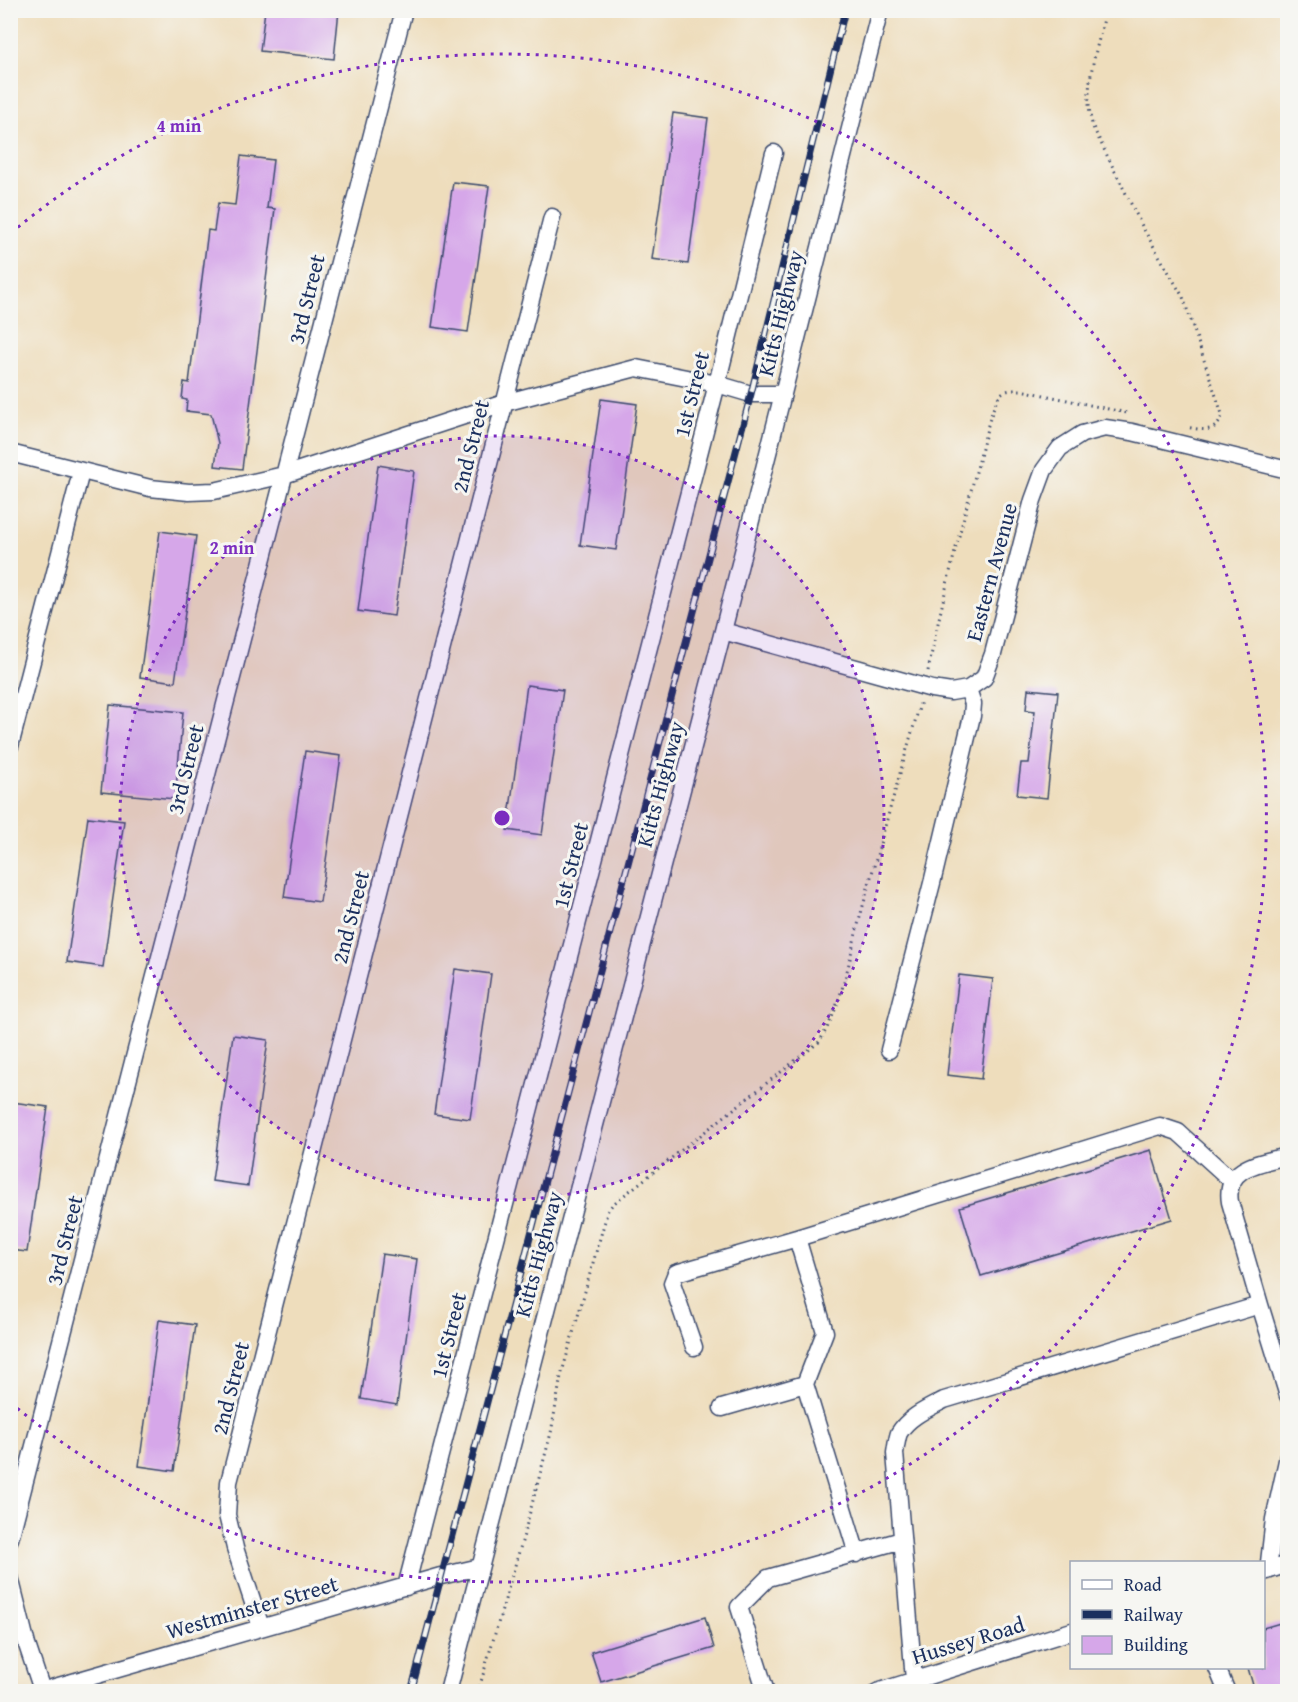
<svg xmlns="http://www.w3.org/2000/svg" width="1298" height="1702" viewBox="0 0 1298 1702" font-family="'Gentium Book Plus',serif">
	<style>
		.building { fill: #d6a7e9 }
		.lines { fill: none; stroke-linecap: round; stroke-linejoin: round }
		.minor-casing { stroke: #3b496c; stroke-width: 19 }
		.path { stroke: #3b496c; stroke-width: 3; stroke-dasharray: 1.5 4.5; stroke-linecap: butt }
		.minor { stroke: #fff; stroke-width: 16 }
		.rail-casing { stroke: #1b2f5e; stroke-width: 7 }
		.rail { stroke: #f6f6f2; stroke-width: 4.5; stroke-dasharray: 14; stroke-linecap: butt }
		.ring { fill: none; stroke: #7b2cbf; stroke-width: 3; stroke-dasharray: 3 6 }
		.labels { text-anchor: middle; stroke-width: 6; stroke-linejoin: round; paint-order: stroke }
		.street-label { font-size: 22px; fill: #1b2f5e; stroke: #f6f6f2 }
		.centre { fill: #7b2cbf; stroke: #f6f6f2; stroke-width: 3 }
		.ring-label { font-size: 18px; text-anchor: middle; font-weight: bold; fill: #7b2cbf; stroke: #f6f6f2; stroke-width: 6; stroke-linejoin: round; paint-order: stroke }
	</style>
	<rect width="100%" height="100%" fill="#f6f6f2"/>
	<filter id="ink" filterUnits="userSpaceOnUse"><feTurbulence type="fractalNoise" baseFrequency=".0167" numOctaves="2"/><feDisplacementMap in="SourceGraphic" scale="12" xChannelSelector="R" yChannelSelector="G"/><feConvolveMatrix kernelMatrix="1 2 1 2 8 2 1 2 1" color-interpolation-filters="sRGB"/></filter>
	<filter id="wash" filterUnits="userSpaceOnUse"><feTurbulence type="fractalNoise" baseFrequency=".008" numOctaves="4" result="noise"/><feDisplacementMap in="SourceGraphic" scale="24" xChannelSelector="R" yChannelSelector="G"/><feGaussianBlur stdDeviation="1.35" result="paint"/><feColorMatrix in="noise" values="0 0 0 0 0 0 0 0 0 0 0 0 0 0 0 0 0 1.4 0 .05"/><feComposite in="paint" operator="in"/></filter>
	<g filter="url(#wash)">
		<rect width="100%" height="100%" fill="#eeddbc"/>
		<g id="blocks">
			<!-- building -->
			<path class="building" d="M265 10H339L334 59 260 51Z
				M673 113 708 118 688 264 652 259Z
				M241 156 273 160 267 208 275 209 242 469 215 466 218 443 211 414 186 411 187 400 182 399 184 382 189 383 208 230 214 231 218 203 235 205Z
				M453 182 489 186 468 332 432 327Z
				M601 399 637 404 616 550 580 545Z
				M378 465 414 471 394 616 358 611Z
				M160 531 196 536 175 682 140 677Z
				M527 685 563 690 542 835 507 830Z
				M1028 689 1058 692 1047 798 1017 795 1021 763H1029L1035 711 1026 710Z
				M110 705 183 712 175 799 101 792Z
				M305 751 341 756 320 902 284 897Z
				M88 817 124 821 103 967 67 962Z
				M455 969 491 974 470 1119 434 1114Z
				M959 975 993 979 981 1079 947 1075Z
				M233 1035 268 1040 248 1186 212 1181Z
				M12 1102 48 1107 27 1252 10 1250V1111Z
				M1151 1150 1172 1219 981 1276 960 1207Z
				M382 1254 417 1259 397 1405 361 1399Z
				M159 1320 195 1325 174 1471 139 1466Z
				M705 1617 714 1648 601 1682 591 1652Z
				M1287 1621V1692H1255L1248 1668H1263V1628Z"/>
		</g>
	</g>
	<g filter="url(#ink)">
		<use href="#blocks" fill-opacity="0" stroke="#3b496c" stroke-width="1.5"/>
		<g class="lines">
			<defs>
				<path id="minor" d="M10 453 150 488 189 492 214 491 284 475 504 403 636 368 717 384 751 394H782
					M723 631 932 689 951 692 968 689 984 678 993 654 1033 500 1044 470 1060 448 1082 434 1105 428 1132 432 1288 470
					M10 746 81 472
					M889 1050 932 883 972 716 973 704 968 689
					M1260 1305 1288 1396
					M694 1347 672 1283 676 1273 797 1238 1160 1126 1178 1132 1231 1180
					M805 1384 857 1554
					M722 1408 805 1384 825 1332 797 1238
					M10 1539 404 10
					M1268 1571 1274 1519 1288 1456
					M1264 1572 1288 1564
					M10 1577 27 1645 42 1690
					M406 1587 717 384 774 153
					M261 1627 235 1548 227 1515 229 1482 552 217
					M1217 1668 1227 1692
					M38 1692 441 1576 480 1567
					M448 1692 723 631 880 10
					M766 1692 739 1607 768 1578 902 1540
					M877 1692 1072 1631
					M915 1692 895 1453C896 1447 897 1438 899 1433 908 1417 929 1408 944 1400L1260 1305 1230 1202C1224 1166 1261 1163 1288 1156"/>
			</defs>
			<!-- minor casing -->
			<use href="#minor" class="minor-casing"/>
			<!-- path -->
			<path class="path" d="M1106 10C1098 48 1081 89 1093 127L1143 228 1183 297 1222 414C1219 434 1201 430 1186 427
				M928 671C942 600 960 530 979 461 983 445 991 407 1000 395 1005 389 1014 390 1021 390L1127 413
				M478 1692 523 1538 551 1433 561 1376 608 1210 613 1204 819 1042C843 1004 849 959 860 917 880 844 900 772 921 701"/>
			<!-- minor -->
			<use href="#minor" class="minor"/>
			<defs>
				<path id="rail" d="M411 1692 751 394 845 10"/>
			</defs>
			<!-- rail casing -->
			<use href="#rail" class="rail-casing"/>
			<!-- rail -->
			<use href="#rail" class="rail"/>
		</g>
	</g>
	<!-- distance rings -->
	<circle cx="502" cy="818" r="382" fill="#7b2cbf" fill-opacity=".12"/>
	<g class="ring">
		<circle cx="502" cy="818" r="382"/>
		<path d="M11 233A764 764 0 1 1 11 1403"/>
	</g>
	<g class="labels">
		<!-- street labels -->
		<g class="street-label">
			<text transform="translate(306 299) rotate(-76)" y="8">3rd Street</text>
			<text transform="translate(780 313) rotate(-76)" y="8">Kitts Highway</text>
			<text transform="translate(691 394) rotate(-76)" y="8">1st Street</text>
			<text transform="translate(470 446) rotate(-76)" y="8">2nd Street</text>
			<text transform="translate(991 572) rotate(-75)" y="8">Eastern Avenue</text>
			<text transform="translate(185 769) rotate(-76)" y="8">3rd Street</text>
			<text transform="translate(660 784) rotate(-75)" y="8">Kitts Highway</text>
			<text transform="translate(570 865) rotate(-76)" y="8">1st Street</text>
			<text transform="translate(350 917) rotate(-76)" y="8">2nd Street</text>
			<text transform="translate(64 1240) rotate(-76)" y="8">3rd Street</text>
			<text transform="translate(538 1254) rotate(-75)" y="8">Kitts Highway</text>
			<text transform="translate(448 1335) rotate(-76)" y="8">1st Street</text>
			<text transform="translate(230 1388) rotate(-76)" y="8">2nd Street</text>
			<text transform="translate(252 1607) rotate(-16)" y="8">Westminster Street</text>
			<text transform="translate(968 1640) rotate(-17)" y="8">Hussey Road</text>
		</g>
	</g>
	<circle cx="502" cy="818" r="9" class="centre"/>
	<g class="ring-label">
		<text x="179" y="132">4 min</text>
		<text x="232" y="554">2 min</text>
	</g>
	<!-- margin -->
	<rect width="1298" height="1702" fill="none" stroke="#f6f6f2" stroke-width="36"/>
	<!-- legend -->
	<rect x="1070" y="1561" width="195" height="108" fill="#f6f6f2" stroke="#9ea6b7" stroke-width="1.5"/>
	<rect x="1082" y="1580" width="30" height="9" fill="#ffffff" stroke="#9ea6b7" stroke-width="1.5"/>
	<text x="1124" y="1591" font-size="18" fill="#1b2f5e">Road</text>
	<rect x="1082" y="1610" width="30" height="9" fill="#1b2f5e" stroke="#9ea6b7" stroke-width="1.5"/>
	<text x="1124" y="1621" font-size="18" fill="#1b2f5e">Railway</text>
	<rect x="1082" y="1636" width="30" height="18" fill="#d6a7e9" stroke="#9ea6b7" stroke-width="1.5"/>
	<text x="1124" y="1651" font-size="18" fill="#1b2f5e">Building</text>
</svg>
